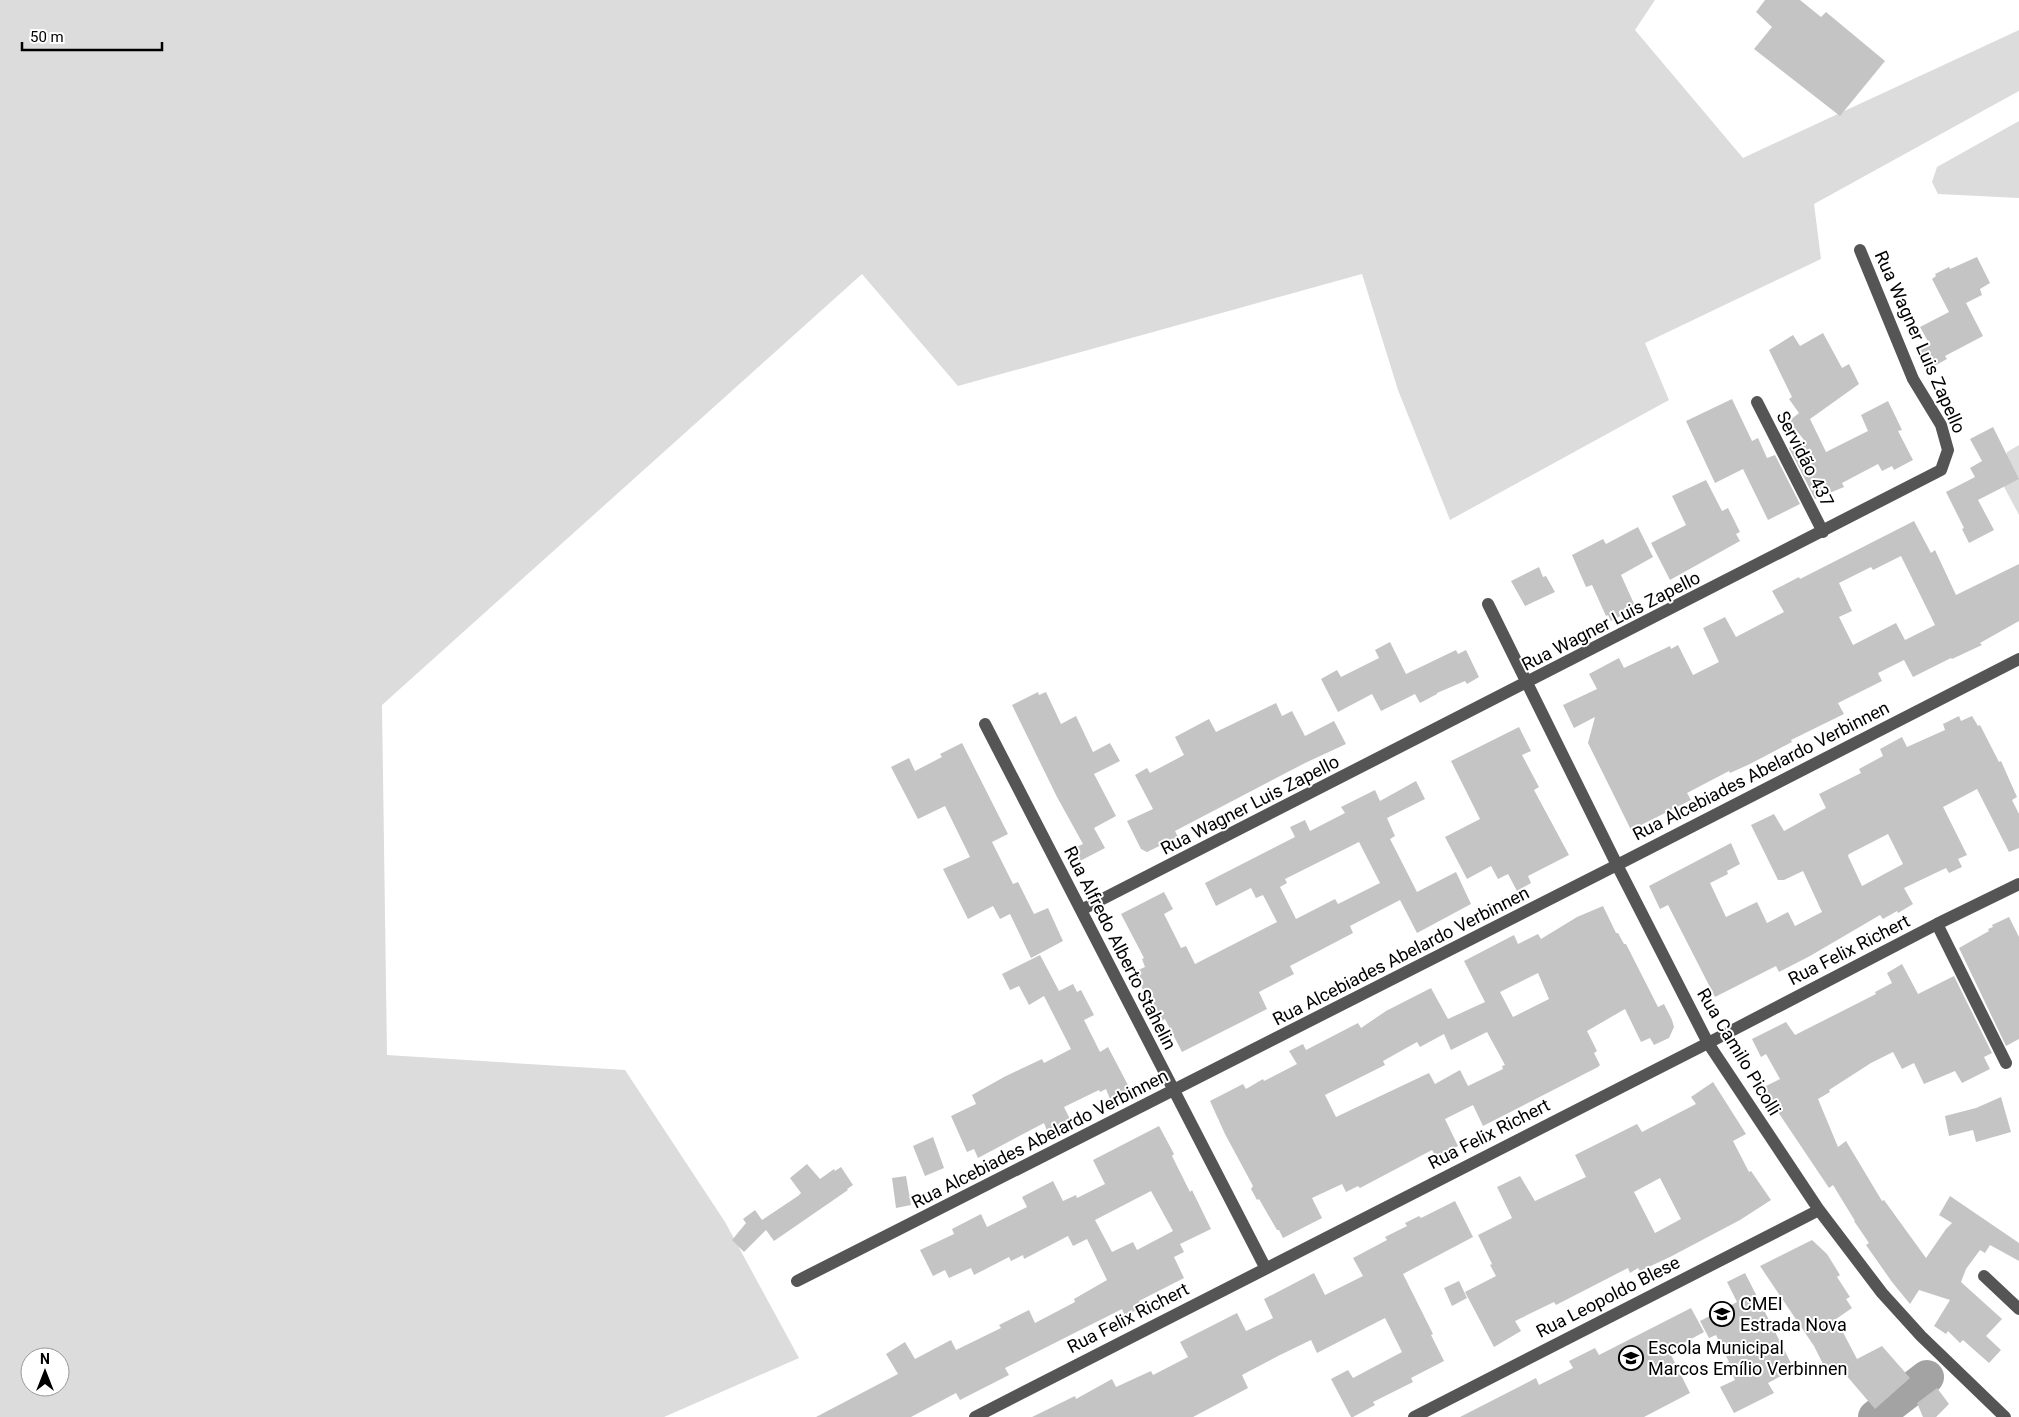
<svg xmlns="http://www.w3.org/2000/svg" width="2019" height="1417" viewBox="0 0 2019 1417" font-family="Roboto,sans-serif">
	<style>
		.green { fill: #dcdcdc; fill-rule: evenodd }
		.lines { fill: none; stroke-linecap: round; stroke-linejoin: round }
		.river { stroke: #a3a3a3; stroke-width: 34 }
		.building { fill: #c4c4c4; fill-rule: evenodd }
		.minor { stroke: #555; stroke-width: 12 }
		.labels { text-anchor: middle; stroke-width: 4; stroke-linejoin: round; paint-order: stroke }
		.street-label { font-size: 18px; fill: #000; stroke: #fff }
		.poi-label { font-size: 18px; fill: #000; stroke: #fff; text-anchor: start }
	</style>
	<rect width="100%" height="100%" fill="#fff"/>
	<!-- green -->
	<path class="green" d="M0 0H1655L1635 30 1743 158 2019 30V91L1814 204 1821 259 1645 343 1669 400 1450 520 1398 390 1362 274 958 386 862 274 382 705 387 1055 625 1070 725 1222 799 1358 664 1417H0ZM30 1357H60V1387H30Z
		M2019 121V198L1938 194 1932 182 1937 167Z
		M2019 445V515L2002 483 2007 452Z"/>
	<g class="lines">
		<!-- river -->
		<path class="river" d="M1875 1417 1927 1377"/>
	</g>
	<!-- building -->
	<path class="building" d="M1765 0H1800L1821 17 1826 12 1885 61 1840 116 1754 49 1772 27 1756 12Z
		M1977 257 1990 283 1980 289 1982 295 1966 303 1983 336 1945 356 1947 359 1927 370 1918 351 1930 345 1920 327 1949 312 1932 279 1936 276 1935 274 1949 267 1950 269Z
		M1823 333 1842 368 1849 364 1859 384 1810 419 1826 452 1868 431 1861 415 1888 401 1902 430 1898 431 1913 460 1894 470 1892 466 1882 471 1878 464 1842 483 1844 487 1815 499 1789 448 1804 440 1789 421 1799 413 1789 399 1792 397 1769 350 1793 335 1800 346Z
		M1732 399 1752 441 1758 438 1767 458 1775 455 1800 504 1768 520 1743 469 1715 483 1686 421Z
		M1993 427 2019 479 1978 500 1994 530 1969 543 1962 529 1964 528 1946 492 1975 477 1970 468 1982 461 1970 439Z
		M1706 480 1722 511 1728 508 1740 532 1736 534 1740 541 1670 580 1651 543 1686 525 1672 496Z
		M1914 521 1931 553 1935 550 1956 595 2019 564V621L1980 643 1982 645 1952 659 1951 658 1913 677 1904 660 1878 673 1882 681 1838 703 1844 714 1791 740 1792 742 1750 764 1730 773 1729 771 1687 793 1691 800 1631 830 1588 743 1595 717 1574 728 1563 705 1597 689 1589 674 1619 658 1624 668 1670 646 1671 649 1678 645 1693 675 1719 662 1703 628 1725 617 1736 637 1784 612 1772 591 1799 577 1800 579ZM1901 556 1935 625 1905 640 1896 623 1853 645 1839 617 1852 611 1839 583 1871 567 1873 570Z
		M1638 527 1653 557 1621 575 1636 608 1611 621 1608 615 1606 616 1592 585 1586 587 1572 555 1603 539 1606 544Z
		M1539 567 1543 577 1546 576 1555 592 1525 606 1511 581Z
		M1390 642 1406 674 1456 650 1458 654 1466 650 1479 677 1467 684 1465 681 1437 693V694L1420 703 1415 694 1381 711 1372 694 1338 712 1321 679 1337 670 1341 677 1379 658 1375 650Z
		M1038 692 1039 695 1046 692 1061 724 1076 716 1093 752 1110 743 1120 761 1094 774 1116 816 1094 828 1105 848 1078 862 1072 849 1083 844 1057 797 1012 705Z
		M1276 703 1282 716 1292 711 1305 736 1334 721 1346 744 1305 763 1175 831 1178 837 1147 852 1141 849 1127 821 1153 809 1135 775 1147 768 1150 773 1184 755 1175 737 1209 719 1216 732Z
		M1959 716 1961 721 1972 716 1978 726 1980 725 1999 762 2001 761 2017 797 2012 800 2019 814V848L2009 852 1977 789 1962 797 1943 807 1967 855 1958 859 1962 867 1949 873 1946 868 1904 888 1913 904 1898 913 1897 911 1883 919 1880 915 1810 956 1779 972 1776 966 1715 997 1668 905 1660 909 1649 886 1731 843 1740 864 1727 871 1728 874 1710 883 1726 917 1757 902 1767 923 1788 912 1795 926 1822 912 1803 871 1784 880H1778L1751 825 1774 814 1784 831 1826 808 1819 794 1861 773 1859 769 1883 756 1880 749 1902 737 1907 747 1945 730 1943 724ZM1888 834 1903 864 1862 886 1848 856 1849 854Z
		M1519 727 1531 751 1522 755 1539 787 1534 790 1569 855 1528 876 1531 883 1517 891 1508 874 1498 879 1491 866 1467 879 1445 837 1480 819 1451 761Z
		M962 743 1008 834 992 842 1013 884 1018 882 1034 914 1048 908 1063 941 1031 958 1010 914 1000 919 993 906 968 919 943 869 970 857 945 806 918 819 891 767 909 758 915 771 942 757 940 754Z
		M1416 781 1425 799 1387 818 1395 836 1390 839 1417 892 1456 872 1471 904 1417 933 1400 900 1350 926 1353 933 1290 966 1294 974 1259 992 1267 1009 1182 1052 1165 1019 1159 1022 1134 972 1145 967 1142 959 1144 958 1121 914 1164 892 1173 909 1164 914 1181 948 1186 946 1195 964 1277 922 1263 895 1256 898 1251 888 1216 906 1205 883 1295 837 1290 827 1305 820 1310 831 1345 813 1341 807 1375 790 1380 801ZM1359 842 1380 883 1338 904 1335 899 1296 919 1280 887 1287 883 1285 879Z
		M1603 906 1616 933H1618L1624 944H1626L1658 1007 1664 1004 1672 1020 1674 1027 1669 1038 1654 1045 1650 1038 1641 1042 1625 1009 1587 1031 1597 1051 1594 1053 1600 1065 1598 1067 1483 1126 1473 1105 1445 1119 1458 1146 1436 1157 1432 1150 1360 1188 1358 1186 1346 1192 1342 1184 1312 1198 1322 1218 1283 1238 1279 1230H1277L1259 1199 1257 1200 1251 1189 1253 1186 1225 1134 1210 1101 1243 1084 1246 1089 1263 1079 1264 1081 1297 1064 1289 1051 1303 1044 1306 1050 1358 1023 1361 1028 1386 1011 1431 988 1448 1019 1485 1002 1464 961 1514 935 1518 944 1538 934 1541 939 1577 917ZM1538 973 1549 999 1513 1017 1500 992ZM1487 1032 1505 1065 1502 1066 1503 1069 1468 1086 1460 1070 1435 1084 1429 1073 1336 1117 1325 1095 1385 1065 1383 1061 1417 1042 1420 1047 1444 1034 1451 1050Z
		M2009 917 2019 937V1039L2006 1046 1959 948 1989 931 1988 929 1993 927 1992 925Z
		M1040 955 1059 991 1073 984 1077 992 1081 990 1094 1015 1084 1020 1100 1052 1108 1047 1130 1089 1110 1099 1106 1089 1100 1092 1099 1090 1064 1107 1070 1119 1047 1131 1044 1123 978 1158 974 1149 967 1152 951 1116 976 1104 972 1095 1004 1077 1042 1059 1044 1063 1071 1049 1044 996 1029 1005 1019 986 1010 990 1002 974Z
		M1902 964 1918 994 1954 976 1992 1053 1984 1057 1990 1069 1962 1083 1955 1071 1924 1084 1914 1063 1902 1069 1893 1052 1871 1063 1829 1090 1830 1092 1818 1099 1838 1147 1846 1141 1882 1201 1884 1200 1926 1258 1946 1229 1952 1223 1939 1215 1950 1196 2019 1243V1261L1990 1245 1985 1253 1980 1250 1966 1269 1961 1282 2002 1319 1986 1336 2001 1350 1989 1363 1963 1340 1960 1343 1948 1331 1946 1334 1934 1326 1950 1300 1919 1290 1910 1304 1892 1282 1866 1245 1869 1243 1854 1221H1855L1833 1185 1829 1188 1762 1088 1780 1079 1766 1054 1761 1057 1752 1039 1786 1022 1795 1035 1876 994 1875 992 1892 983 1887 973Z
		M1713 1082 1746 1134 1733 1141 1749 1172 1751 1171 1771 1200 1740 1220 1670 1257 1640 1271 1638 1268 1630 1273 1628 1268 1556 1305 1554 1302 1515 1321 1521 1331 1494 1347 1465 1292 1496 1276 1490 1265 1492 1264 1478 1235 1512 1218 1497 1187 1520 1176 1535 1201 1586 1177 1575 1155 1637 1124 1642 1132 1696 1104 1691 1097ZM1660 1178 1681 1219 1655 1233 1634 1192Z
		M2001 1097 2011 1132 1976 1142 1973 1130 1949 1136 1945 1116 1976 1108Z
		M1159 1126 1174 1154 1172 1156 1190 1192 1192 1190 1211 1229 1180 1244 1184 1252 1174 1257 1184 1278 1139 1301 1142 1307 1125 1316 1122 1309 1005 1368 1009 1375 960 1400 956 1393 911 1417H816L898 1374 886 1354 905 1342 915 1359 951 1340 956 1350 1001 1328 999 1325 1029 1310 1035 1323 1075 1302 1074 1299 1107 1280 1087 1239 1073 1246 1068 1236 1024 1259 1023 1255 1011 1261 1009 1257 974 1275 971 1268 949 1278 945 1270 933 1276 920 1250 954 1234 952 1229 981 1214 987 1227 1027 1207 1022 1197 1053 1181 1063 1201 1076 1195 1077 1198 1105 1184 1093 1160ZM1151 1191 1173 1231 1137 1250 1133 1242 1112 1252 1095 1220Z
		M933 1137 944 1168 925 1176 913 1146Z
		M807 1164 820 1179 834 1169 835 1171 841 1167 853 1185 847 1189 848 1190 774 1241 766 1230 744 1252 732 1240 746 1223 743 1219 755 1210 762 1220 798 1196 801 1193 790 1178Z
		M906 1176 911 1205 896 1208 892 1178Z
		M1455 1201 1473 1237 1403 1274 1433 1334 1431 1335 1444 1361 1411 1378 1413 1382 1373 1402 1375 1405 1353 1417H1351L1331 1379 1348 1370 1353 1378 1402 1352 1385 1318 1317 1353 1311 1340 1278 1356 1242 1375 1248 1388 1193 1417H1032L1075 1396 1076 1399 1112 1379 1116 1387 1151 1371 1153 1375 1188 1357 1180 1342 1237 1313 1246 1331 1273 1318 1264 1299 1314 1273 1325 1295 1363 1276 1353 1258 1387 1240 1385 1237 1407 1226 1405 1223 1419 1216 1421 1218Z
		M1812 1240 1827 1254 1840 1275 1837 1277 1850 1297 1846 1299 1852 1308 1836 1319 1857 1359 1882 1346 1910 1378 1875 1409 1840 1368 1828 1374 1814 1346 1760 1266Z
		M1745 1273 1794 1369 1768 1383 1774 1393 1734 1413 1720 1387 1735 1380 1727 1363 1729 1362 1716 1335 1709 1338 1700 1321 1737 1302 1727 1282Z
		M1459 1281 1467 1298 1452 1306 1444 1288Z
		M1691 1308 1704 1332 1669 1351 1690 1393 1644 1417H1460L1536 1378 1539 1385 1573 1368 1569 1361 1595 1348 1599 1355Z
		M1937 1388 1949 1404 1936 1417H1923L1917 1403Z"/>
	<g class="lines">
		<!-- minor -->
		<path class="minor" d="M1757 402 1823 532
			M1488 604 1617 865 1708 1043 1819 1210 1882 1293 1921 1336 2005 1417
			M985 724 1265 1267
			M1081 910 1941 470 1948 450 1941 425 1913 379 1860 250
			M1937 924 2006 1063
			M1984 1276 2019 1309
			M797 1281 1617 865 2019 659
			M975 1417 1708 1043 1937 924 2019 884
			M1414 1417 1819 1210"/>
	</g>
	<!-- icons -->
	<defs>
		<symbol id="school-ring" viewBox="-11 -11 22 22"><circle r="9.5" fill="#fff" stroke="#000" stroke-width="1.5"/><path d="M0-5L7-2L0 1L-7-2ZM-4 1L0 2.5L4 1V4Q0 6-4 4Z" fill="#000"/></symbol>
	</defs>
	<g fill-rule="evenodd">
		<use href="#school-ring" x="1708" y="1300" width="28" height="28"/>
		<use href="#school-ring" x="1617" y="1344" width="28" height="28"/>
	</g>
	<g class="labels">
		<!-- street labels -->
		<g class="street-label">
			<text transform="translate(1920 342) rotate(66)" y="6">Rua Wagner Luis Zapello</text>
			<text transform="translate(1805 459) rotate(63)" y="6">Servidão 437</text>
			<text transform="translate(1611 621) rotate(-27)" y="6">Rua Wagner Luis Zapello</text>
			<text transform="translate(1761 771) rotate(-27)" y="6">Rua Alcebiades Abelardo Verbinnen</text>
			<text transform="translate(1250 805) rotate(-27)" y="6">Rua Wagner Luis Zapello</text>
			<text transform="translate(1120 948) rotate(63)" y="6">Rua Alfredo Alberto Stahelin</text>
			<text transform="translate(1849 950) rotate(-27)" y="6">Rua Felix Richert</text>
			<text transform="translate(1401 956) rotate(-27)" y="6">Rua Alcebiades Abelardo Verbinnen</text>
			<text transform="translate(1739 1052) rotate(59)" y="6">Rua Camilo Picolli</text>
			<text transform="translate(1489 1134) rotate(-27)" y="6">Rua Felix Richert</text>
			<text transform="translate(1040 1139) rotate(-27)" y="6">Rua Alcebiades Abelardo Verbinnen</text>
			<text transform="translate(1608 1297) rotate(-27)" y="6">Rua Leopoldo Blese</text>
			<text transform="translate(1128 1318) rotate(-27)" y="6">Rua Felix Richert</text>
		</g>
		<!-- poi labels -->
		<g class="poi-label">
			<text x="1740" y="1310">CMEI<tspan x="1740" dy="21">Estrada Nova</tspan></text>
			<text x="1648" y="1354">Escola Municipal<tspan x="1648" dy="21">Marcos Emílio Verbinnen</tspan></text>
		</g>
	</g>
	<!-- north arrow -->
	<g transform="translate(45 1372)"><circle r="24" fill="#ffffff" stroke="#999999"/>
	<path d="M0-4L9 19L0 12L-9 19Z" fill="#000000"/>
	<text y="-8" font-size="14" font-weight="bold" text-anchor="middle" fill="#000000">N</text>
	</g>
	<!-- scale -->
	<path d="M22 42v8h140v-8" fill="none" stroke="#000000" stroke-width="2.5"/>
	<text x="30" y="42" font-size="15" fill="#000000" stroke="#ffffff" stroke-width="4" paint-order="stroke">50 m</text>
</svg>
